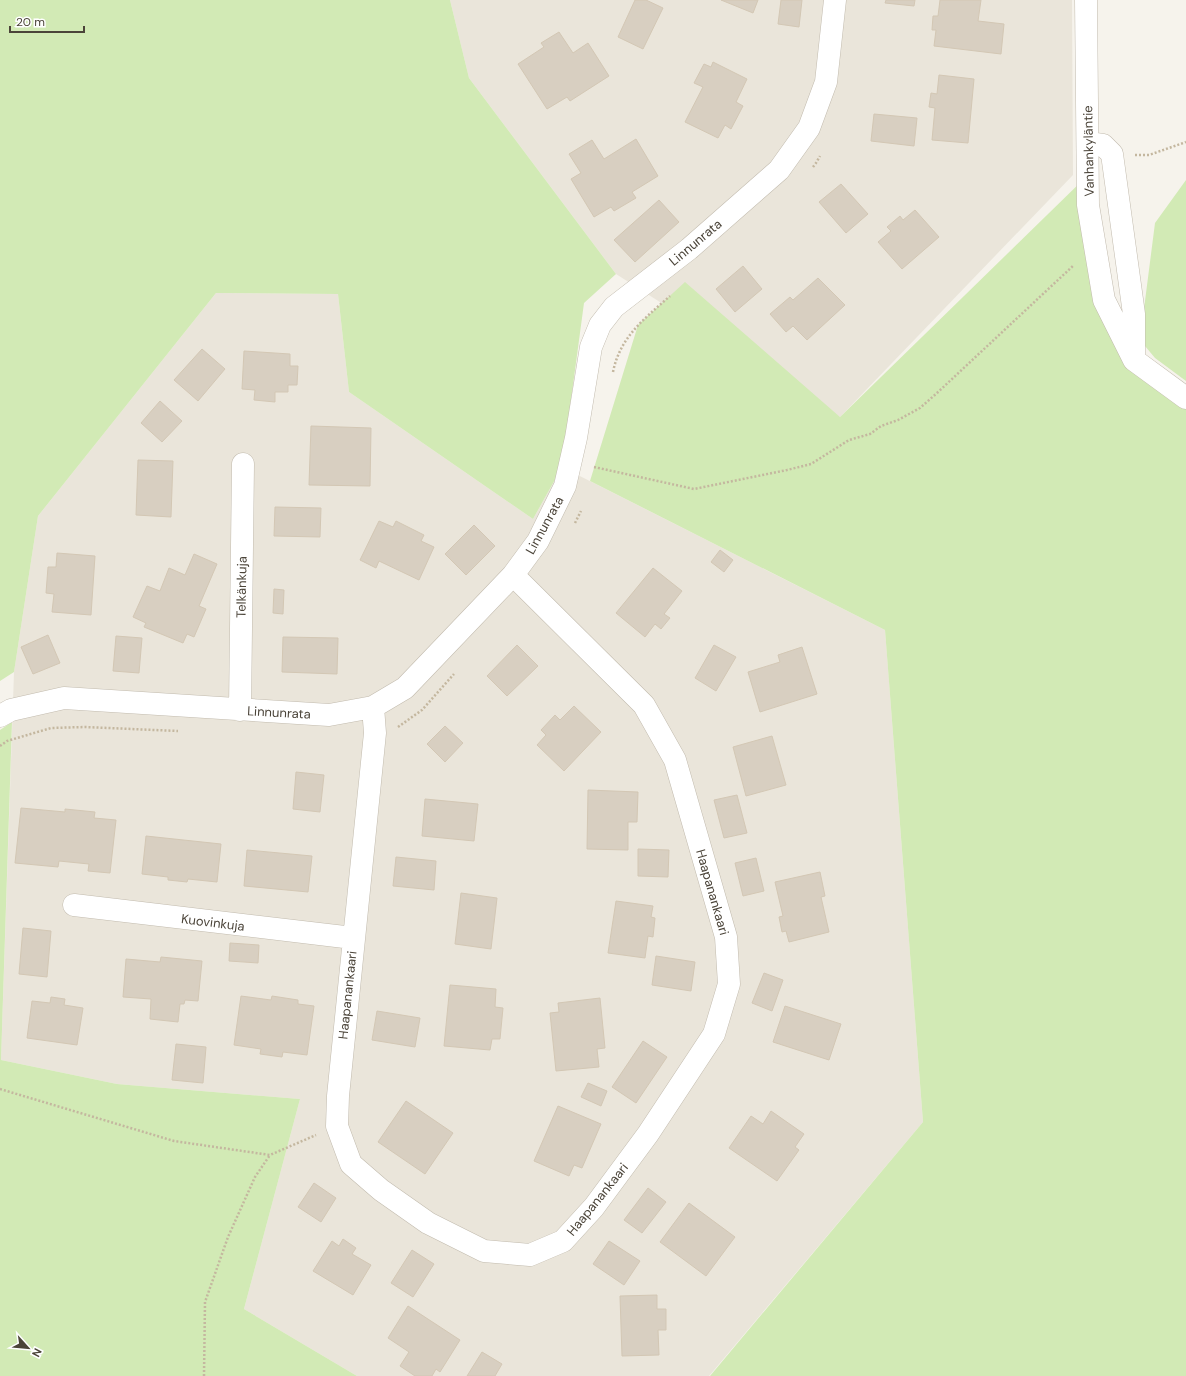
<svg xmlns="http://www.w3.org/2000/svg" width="1186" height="1376" viewBox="0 0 1186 1376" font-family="'DM Sans',sans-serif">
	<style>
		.residential { fill: #eae5da }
		.green { fill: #d2eab5 }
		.building { fill: #d8cfc1; stroke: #d3c7b4 }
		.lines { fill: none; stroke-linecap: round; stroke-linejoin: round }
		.minor-casing { stroke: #c2bbae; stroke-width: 23 }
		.path { stroke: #c4b79f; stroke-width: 2.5; stroke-dasharray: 2 2; stroke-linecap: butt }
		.minor { stroke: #fff; stroke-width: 22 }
		.labels { text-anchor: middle; stroke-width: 3; stroke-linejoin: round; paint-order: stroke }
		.street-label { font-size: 13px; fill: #4b4439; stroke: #fff }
	</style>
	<rect width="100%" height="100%" fill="#f6f3ec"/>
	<!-- residential -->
	<path class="residential" d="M450 0H1072L1073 175 840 417 616 274 469 78Z
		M216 293 338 294 349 392 533 519 562 467 885 630 923 1122 709 1376H357L244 1309 300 1099 117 1084 1 1060 14 672 38 516Z"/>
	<!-- green -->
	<path class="green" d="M0 0H450L469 78 616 274 584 303 562 467 533 519 349 392 338 294 216 293 38 516 14 672 0 681Z
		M1088 175 1104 300 1134 360 1186 398V1376H710L923 1122 885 630 590 481 638 325 685 282 840 417Z
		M1186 180V381L1155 358 1140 340 1155 223Z
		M12 722 1 1060 117 1084 300 1099 244 1309 357 1376H0V730Z"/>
	<!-- building -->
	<path class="building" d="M635 0H646L663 8 643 49 618 37Z
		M721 0H758L753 13Z
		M781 0H802L799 27 778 24Z
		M886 0H915L914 6 885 3Z
		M940 0H981L978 21 1004 24 1001 54 934 46 936 30H932L933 16H938Z
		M559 32 573 53 588 43 609 76 570 101 567 97 547 109 518 64 544 47 541 43Z
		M713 62 747 79 736 102 743 106 731 129 725 125 718 138 685 122 703 87 694 83 704 64 711 67Z
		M939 75 974 79 968 143 932 140 935 108 929 107 931 93 937 94Z
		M874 114 917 118 914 146 871 141Z
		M636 139 658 176 632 192 636 198 614 211 611 207 594 217 571 179 581 173 569 154 592 140 604 159Z
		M841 184 868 214 846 233 819 202Z
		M659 200 679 222 635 262 614 240Z
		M915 210 939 237 902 269 878 242 891 231 887 227 900 216 903 220Z
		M743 266 762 289 735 312 716 289Z
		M818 278 845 305 807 340 793 326 786 332 770 314 790 297 793 300Z
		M202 349 225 369 198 401 174 380Z
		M244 351 290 354V366H298L297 385H288V392H275V402L254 400 255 390 242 389Z
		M160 401 182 421 162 442 141 423Z
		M311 426 371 428 370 486 309 485Z
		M138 460 173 461 171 517 136 515Z
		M275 507 321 508 320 537 274 536Z
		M379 521 393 527 396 521 424 535 421 541 434 547 419 580 379 561 376 568 360 560Z
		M474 525 495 546 466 575 445 554Z
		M720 550 733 560 724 572 711 562Z
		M57 553 95 556 91 615 52 612 54 594 46 593 48 567H56Z
		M194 554 217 564 199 606 206 609 194 637 187 634 183 643 144 627 146 623 133 617 147 586 160 591 169 568 185 575Z
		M653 568 682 591 664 614 670 618 661 629 655 624 645 637 616 613Z
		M274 589 284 590 283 614 273 613Z
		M48 635 60 663 33 674 21 647Z
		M116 636 142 638 139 673 113 671Z
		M283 637 338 638 337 674 282 672Z
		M517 645 538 666 507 696 487 676Z
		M714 645 736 657 716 691 695 678Z
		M802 647 817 694 760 712 748 672 780 662 778 655Z
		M574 706 601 732 564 771 537 745 546 735 541 730 555 715 560 720Z
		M445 726 463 743 445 762 427 744Z
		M772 736 786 785 746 796 733 747Z
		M296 772 324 775 320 812 293 809Z
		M588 790 638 792 637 822H628V850L587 849Z
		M737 795 747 833 724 838 714 800Z
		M425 799 478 804 474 841 422 836Z
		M21 808 65 812V809L95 812 94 818 116 820 110 873 88 871 89 864 59 861 58 867 15 863Z
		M146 836 221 844 217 882 188 879 187 882 168 880V877L142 874Z
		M638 849 669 850 668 877 638 876Z
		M247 850 312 856 308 892 244 886Z
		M396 857 436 861 434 890 393 886Z
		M756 858 764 891 743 896 735 863Z
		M820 872 825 896 821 897 829 932 789 942 786 931 782 932 779 917 783 916 775 882Z
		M461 893 497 898 491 949 455 944Z
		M616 901 653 906 651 917 655 918 653 937 648 936 645 958 608 953Z
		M23 928 51 931 47 977 19 974Z
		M230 943 259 945 258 963 229 961Z
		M656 956 695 962 691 991 652 985Z
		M161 957 202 961 198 1001 185 1000 184 1004H180L178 1022 150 1019 151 999 123 997 126 959 160 962Z
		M764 973 783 980 772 1011 752 1003Z
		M450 985 496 989 495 1007 503 1008 500 1039H492L490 1050 444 1046Z
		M241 996 271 1000 272 996 298 1000V1004L314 1006 307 1055 283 1052 282 1057 260 1054 261 1049 234 1045Z
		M51 997 65 999 64 1005 83 1008 77 1045 27 1038 32 1001 50 1003Z
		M600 998 605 1048 597 1049 599 1067 556 1071 550 1013 559 1012 558 1003Z
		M785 1006 841 1024 829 1060 773 1042Z
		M377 1011 420 1018 415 1047 372 1040Z
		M643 1041 667 1057 636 1103 612 1087Z
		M176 1044 206 1047 203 1083 172 1080Z
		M588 1083 607 1091 601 1106 581 1097Z
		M406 1101 453 1133 425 1174 378 1142Z
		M558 1106 601 1124 582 1168 574 1165 569 1176 534 1161Z
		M771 1111 804 1134 795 1147 799 1150 777 1181 729 1148 751 1116 763 1124Z
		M314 1183 336 1198 321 1222 298 1207Z
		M648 1188 666 1202 642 1233 624 1220Z
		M689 1203 735 1237 706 1276 660 1242Z
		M343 1239 356 1248 352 1254 371 1265 353 1295 313 1271 332 1241 339 1246Z
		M609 1241 640 1261 624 1285 593 1264Z
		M412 1250 434 1264 413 1297 391 1283Z
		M657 1295V1309H666V1330H658L659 1355 622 1356 620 1296Z
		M408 1306 460 1340 440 1372 436 1369 432 1376H415L400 1366 409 1352 388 1338Z
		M482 1352 502 1364 495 1376H467Z"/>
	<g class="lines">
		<defs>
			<path id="minor" d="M1086 0 1088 205 1104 300 1134 360 1186 398
				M1088 143 1103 145 1112 154 1134 314V355
				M373 707 375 733 338 1096 337 1126 351 1164 381 1190 428 1223 484 1251 530 1255 563 1241 594 1207 648 1134 714 1034 729 984 726 937 675 760 644 705 513 575
				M240 710 243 464
				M0 716 11 710 64 698 329 715 373 707 405 688 513 575 538 541 565 486 576 438 591 347 600 325 614 307 689 249 779 170 809 128 826 82 835 0
				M74 905 353 938"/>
		</defs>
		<!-- minor casing -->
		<use href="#minor" class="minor-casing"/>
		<!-- path -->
		<path class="path" d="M1135 155H1149L1186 142
			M813 167 816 163 820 156
			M613 372C620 337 644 319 670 296
			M594 467 694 489 787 470 811 464 849 440 870 434 881 426 898 420 920 408 937 393 1074 265
			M575 523 581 511
			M398 727 422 710 454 674
			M0 746 7 741 51 728 85 727 178 731
			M0 1089 174 1141 270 1155 316 1135
			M204 1376 205 1302 228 1237 255 1177 270 1155"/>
		<!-- minor -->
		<use href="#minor" class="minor"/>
	</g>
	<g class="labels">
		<!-- street labels -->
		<g class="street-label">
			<text transform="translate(1088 151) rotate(-91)" y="5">Vanhankyläntie</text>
			<text transform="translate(695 242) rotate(-40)" y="5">Linnunrata</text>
			<text transform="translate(544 525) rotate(-61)" y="5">Linnunrata</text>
			<text transform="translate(241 587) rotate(-89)" y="5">Telkänkuja</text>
			<text transform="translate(279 712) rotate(3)" y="5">Linnunrata</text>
			<text transform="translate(713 892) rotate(74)" y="5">Haapanankaari</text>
			<text transform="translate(213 922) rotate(7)" y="5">Kuovinkuja</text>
			<text transform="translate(347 995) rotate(-84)" y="5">Haapanankaari</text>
			<text transform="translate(597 1199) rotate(-51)" y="5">Haapanankaari</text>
		</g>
	</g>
	<!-- north arrow -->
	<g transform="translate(28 1348) rotate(117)" stroke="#ffffff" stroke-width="3" paint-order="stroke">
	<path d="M0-3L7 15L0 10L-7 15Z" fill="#4b4439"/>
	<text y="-6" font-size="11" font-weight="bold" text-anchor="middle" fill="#4b4439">N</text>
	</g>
	<!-- scale -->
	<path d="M10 26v6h74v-6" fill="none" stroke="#4b4439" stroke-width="2"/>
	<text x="16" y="26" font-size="12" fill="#4b4439" stroke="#ffffff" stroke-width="3" paint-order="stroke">20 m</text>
</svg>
